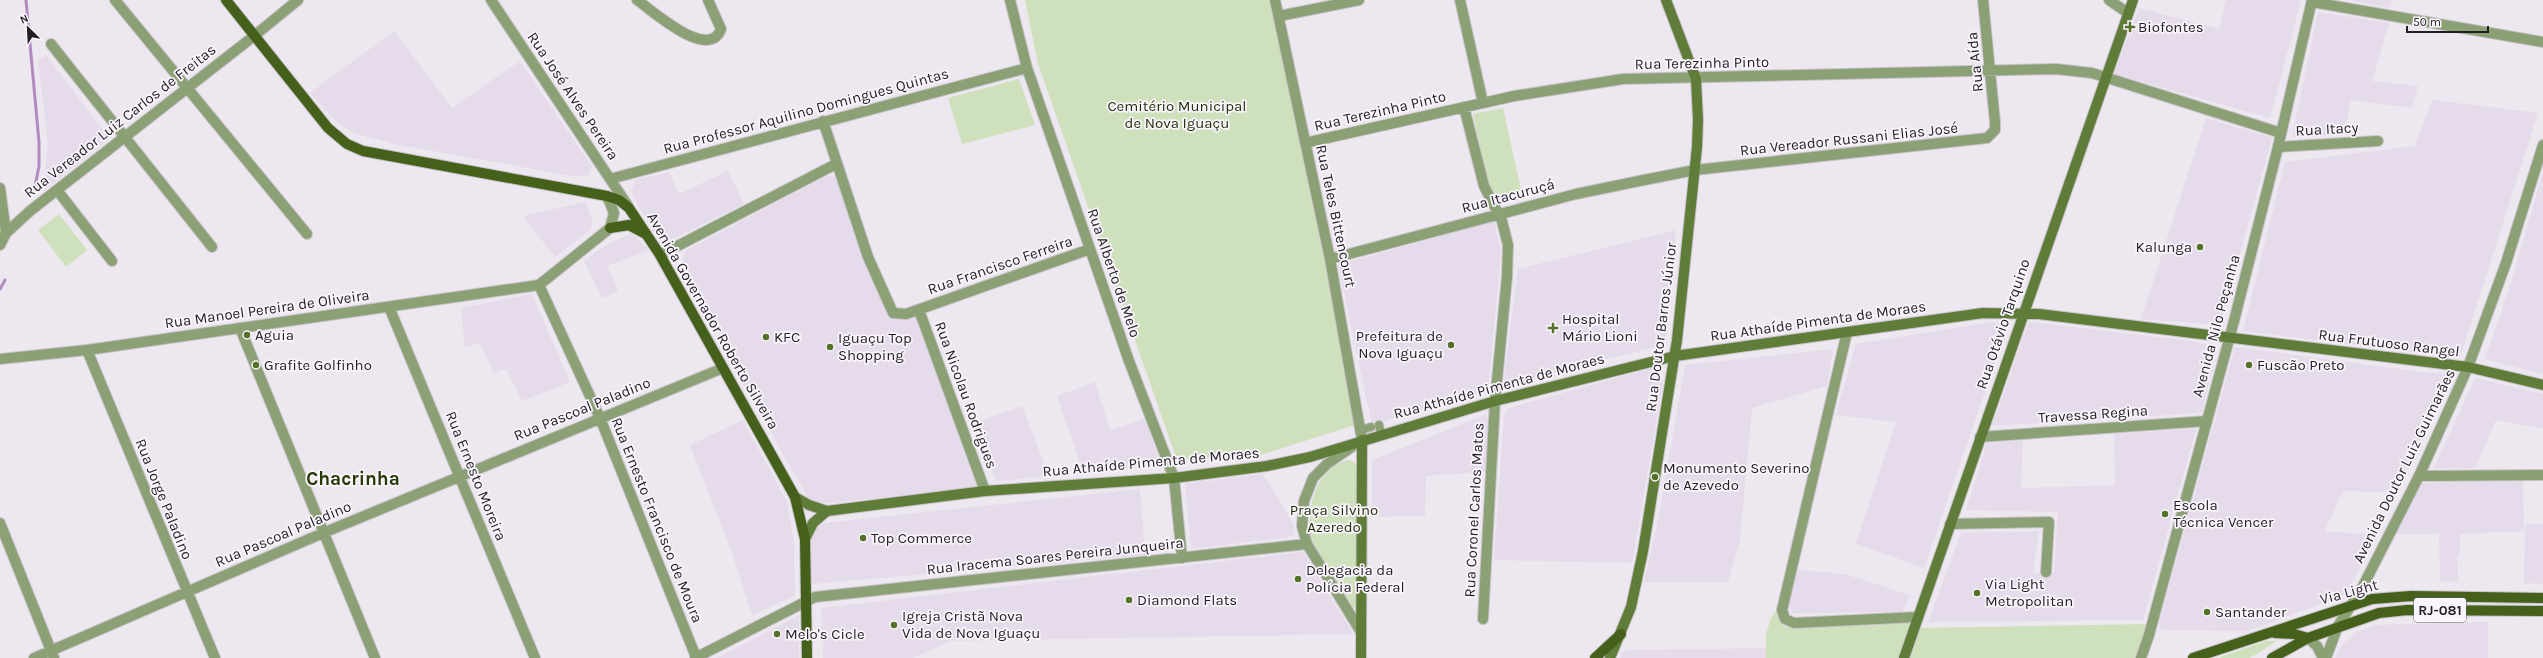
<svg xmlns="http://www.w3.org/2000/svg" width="2543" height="658" viewBox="0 0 2543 658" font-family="Karla,sans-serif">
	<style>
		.built { fill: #e5dbea }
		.green { fill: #cfe1bc }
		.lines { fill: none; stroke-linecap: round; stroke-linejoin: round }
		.stream { stroke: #b18bc0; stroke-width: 3 }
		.pedestrian-casing { stroke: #c8c3ca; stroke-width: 10 }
		.minor-casing { stroke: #c8c3ca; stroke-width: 12 }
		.tertiary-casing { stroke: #c8c3ca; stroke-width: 12 }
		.secondary-casing { stroke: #c8c3ca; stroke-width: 12 }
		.primary-casing { stroke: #c8c3ca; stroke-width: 12 }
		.pedestrian { stroke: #8ba074; stroke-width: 8 }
		.minor { stroke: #8ba074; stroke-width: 10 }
		.tertiary { stroke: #8ba074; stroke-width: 10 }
		.secondary { stroke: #5f7c39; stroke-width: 10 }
		.primary { stroke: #44601b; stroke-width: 10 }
		.poi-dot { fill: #537127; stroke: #faf4fd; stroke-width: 1.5 }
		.labels { text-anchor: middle; stroke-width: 3.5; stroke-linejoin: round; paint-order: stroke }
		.shield { fill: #faf4fd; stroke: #625f64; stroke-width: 1 }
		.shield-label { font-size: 14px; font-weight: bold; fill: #211f22 }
		.poi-label { font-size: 15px; fill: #211f22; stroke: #faf4fd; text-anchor: start }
		.street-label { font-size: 15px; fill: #211f22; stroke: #faf4fd }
		.park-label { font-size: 15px; fill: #1e2f03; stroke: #faf4fd }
		.district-label { font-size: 19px; font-weight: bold; fill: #253903; stroke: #faf4fd }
	</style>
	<rect width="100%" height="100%" fill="#ede7ef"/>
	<!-- built -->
	<path class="built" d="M2226 0H2301L2270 118 2114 74 2139 8 2219 29Z
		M2349 0H2392L2390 8Z
		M2318 12 2389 23 2372 81 2418 86 2412 108 2350 100 2345 135 2292 137Z
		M394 31 452 108 520 61 592 167 589 174 578 177 394 144 354 133 339 124 310 93Z
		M46 55 110 139 43 191 48 145 38 60Z
		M2432 100 2538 113 2460 358 2243 331 2285 162 2415 146Z
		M2206 118 2272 138 2220 325 2141 319Z
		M728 171 744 204 661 245 631 192 635 180 669 172 679 194Z
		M2543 172V374L2485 359 2511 283Z
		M826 176H832L839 181 851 213 849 221 856 241 862 246 887 314 895 319 917 318 977 487 829 503 816 502 808 498 736 371 737 359 683 264V256L687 250Z
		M585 202 593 222 590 230 555 257 523 216Z
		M1494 221 1501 251 1488 390 1372 424 1338 265Z
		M1676 230 1666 344 1503 386 1518 269Z
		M632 233 648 250 607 266 618 291 602 298 584 261 608 244Z
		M532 294 570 382 522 401 506 369 494 373 480 343 465 347 461 308Z
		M1990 322 2005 324V334L1924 568 1856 544 1896 422 1836 415 1856 344Z
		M2029 322 2192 341 2217 347 2202 413 1992 426Z
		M2235 347 2422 372 2455 373 2394 492 2343 491 2324 532 2375 534 2347 594 2248 631 2161 630 2159 623Z
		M1833 349 1827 386 1752 408 1740 539 1728 582H1644L1658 521 1685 365Z
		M1653 368 1658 371 1663 382 1632 563 1494 560 1504 415 1509 408Z
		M2475 378 2543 394V429L2496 420 2475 468H2434Z
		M1095 382 1110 430 1145 419 1160 464 1083 471 1057 396Z
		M1022 406 1049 476 996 481 972 424Z
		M1485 415 1489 419 1486 472 1426 476 1425 516 1372 517V460Z
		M743 420 787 502 794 544 795 596 752 615 731 549 690 445Z
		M2196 429 2143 620 1928 622 1961 533 2039 531 2033 573H2054L2058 512 1966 510 1987 443 2023 441 2021 488 2115 485 2114 434Z
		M1263 474 1294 525V534L1289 537 1191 549 1185 484Z
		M2523 481 2524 531 2460 534V553L2457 555 2458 582 2440 581 2439 534H2393L2419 483Z
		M1140 489 1145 555 812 584 809 564 810 535 815 524Z
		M2525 524H2543V584L2524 583Z
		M1303 552 1353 634 951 641 913 658H823L821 608Z
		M1798 570 1844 574 1910 595 1902 612 1793 613 1787 604Z
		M799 615V658H717Z
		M2488 622V658H2335L2344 643 2357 632 2375 625Z
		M1768 648 1766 658H1621V652L1633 650Z"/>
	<!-- green -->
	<path class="green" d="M1025 0H1270L1358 424 1264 454 1177 460 1038 64Z
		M1019 79 1035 125 962 144 948 98Z
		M1503 108 1522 194 1492 201 1473 114Z
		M59 214 87 250 66 267 38 230Z
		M1350 460 1354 462 1358 470 1356 605 1353 609 1313 542C1303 514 1316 465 1350 460Z
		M1780 605 1784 627 1912 620 1901 658H1766V634L1771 618Z
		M2149 624 2136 658H1910L1921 628Z
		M2266 641H2277L2250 658H2218Z"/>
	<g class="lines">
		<!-- stream -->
		<path class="stream" d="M26 0 39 142V166L34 192
			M0 289 5 280"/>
		<defs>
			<path id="pedestrian" d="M1379 425 1381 434
				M1361 430 1371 427"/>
			<path id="minor" d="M115 0 307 234
				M491 0 628 206
				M637 0C653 11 709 62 721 29L708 0
				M1010 0 1027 68 1129 361 1174 478 1182 558
				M1275 0 1330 259 1362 440 1327 464 1313 478 1304 501 1302 526 1307 544 1361 632
				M1460 0 1483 103
				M2109 0 2128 13
				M2312 2 2543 42
				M1279 16 1359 0
				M254 36 298 0
				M51 44 212 247
				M1464 107 1484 186 1502 221 1508 245 1507 277 1495 401 1483 619
				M823 121 868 257 893 313 906 314 1090 249
				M1305 143 1514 96 1623 79 2056 69 2092 73 2281 133
				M2278 147 2378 141
				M610 179 1027 68
				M0 188 6 233
				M57 190 112 261
				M660 255 836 164
				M1330 259 1576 194 1644 180 1695 170 1987 138 1995 130V122L1983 0
				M539 285 600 418 696 657
				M389 307 535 658
				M919 310 985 491
				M240 328 375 658
				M1847 332 1782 610 1785 619 1794 623 1917 617
				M87 350 215 658
				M1980 437 2207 421
				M2419 476 2543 475
				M0 523 54 658
				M1950 524 2049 522 2046 572
				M2308 638 2317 646 2323 658
				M34 658 323 533 723 368
				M695 658 815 597 1307 544
				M2326 658 2338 626"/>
			<path id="tertiary" d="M0 245 6 233 30 211 254 36
				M0 359 87 350 539 285 610 228 614 213 607 196
				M2338 626 2362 588 2419 476 2468 367 2506 263 2543 145
				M2141 658 2149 635 2234 321 2278 147 2312 0"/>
			<path id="secondary" d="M795 497 809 505 827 511 985 491 1174 478 1267 466 1310 457 1495 401 1675 356 1983 313 2039 314 2468 367 2543 385
				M805 539 813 523 827 511
				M1361 658 1362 440
				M1610 658 1631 607 1643 551 1677 340 1697 147 1698 120 1696 79 1666 0
				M1904 658 2133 0"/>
			<path id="primary" d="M226 0 328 128 347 144 363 151 607 196 619 200 629 208 660 255 795 497 805 539 807 658
				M610 228 629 225 644 233
				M2275 633 2294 634 2308 638
				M1595 658 1621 634
				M2193 658 2372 599 2411 596 2543 598
				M2272 658 2308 638 2379 613 2407 610 2543 611"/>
		</defs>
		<!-- pedestrian casing -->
		<use href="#pedestrian" class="pedestrian-casing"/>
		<!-- minor casing -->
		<use href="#minor" class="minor-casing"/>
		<!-- tertiary casing -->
		<use href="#tertiary" class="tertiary-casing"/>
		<!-- secondary casing -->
		<use href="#secondary" class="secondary-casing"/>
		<!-- primary casing -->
		<use href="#primary" class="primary-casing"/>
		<!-- pedestrian -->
		<use href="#pedestrian" class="pedestrian"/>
		<!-- minor -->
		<use href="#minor" class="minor"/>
		<!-- tertiary -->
		<use href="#tertiary" class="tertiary"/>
		<!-- secondary -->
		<use href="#secondary" class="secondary"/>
		<!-- primary -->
		<use href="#primary" class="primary"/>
	</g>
	<!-- markers -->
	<g class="poi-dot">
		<path d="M2128 21h4v4h4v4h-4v4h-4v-4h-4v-4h4z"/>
		<circle cx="2200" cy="247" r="4"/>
		<path d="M1551 322h4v4h4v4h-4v4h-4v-4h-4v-4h4z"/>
		<circle cx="247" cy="335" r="4"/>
		<circle cx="766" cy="337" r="4"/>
		<circle cx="1451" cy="345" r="4"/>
		<circle cx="830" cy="347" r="4"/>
		<circle cx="256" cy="365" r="4"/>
		<circle cx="2249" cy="365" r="4"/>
		<circle cx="1655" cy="477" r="4"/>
		<circle cx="2165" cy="514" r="4"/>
		<circle cx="863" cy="538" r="4"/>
		<circle cx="1298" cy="579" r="4"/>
		<circle cx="1977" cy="593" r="4"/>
		<circle cx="1129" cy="600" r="4"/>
		<circle cx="2207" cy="612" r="4"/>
		<circle cx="894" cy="625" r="4"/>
		<circle cx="777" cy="634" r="4"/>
	</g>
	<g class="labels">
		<!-- shield labels -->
		<rect class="shield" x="2414" y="598" width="52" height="24" rx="3"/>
		<g class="shield-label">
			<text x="2440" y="615">RJ-081</text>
		</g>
		<!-- poi labels -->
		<g class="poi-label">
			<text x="2138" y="32">Biofontes</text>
			<text x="2192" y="252" text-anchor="end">Kalunga</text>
			<text x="1562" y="324">Hospital<tspan x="1562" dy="17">Mário Lioni</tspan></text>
			<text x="255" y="340">Aguia</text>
			<text x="1443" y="341" text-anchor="end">Prefeitura de<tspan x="1443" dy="17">Nova Iguaçu</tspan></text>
			<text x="774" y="342">KFC</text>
			<text x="838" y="343">Iguaçu Top<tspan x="838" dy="17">Shopping</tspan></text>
			<text x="264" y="370">Grafite Golfinho</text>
			<text x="2257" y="370">Fuscão Preto</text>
			<text x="1663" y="473">Monumento Severino<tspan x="1663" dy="17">de Azevedo</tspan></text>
			<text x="2173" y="510">Escola<tspan x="2173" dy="17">Técnica Vencer</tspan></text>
			<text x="871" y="543">Top Commerce</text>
			<text x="1306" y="575">Delegacia da<tspan x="1306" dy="17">Polícia Federal</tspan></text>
			<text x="1985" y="589">Via Light<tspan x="1985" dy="17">Metropolitan</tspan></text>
			<text x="1137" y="605">Diamond Flats</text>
			<text x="2215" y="617">Santander</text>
			<text x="902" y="621">Igreja Cristã Nova<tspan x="902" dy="17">Vida de Nova Iguaçu</tspan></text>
			<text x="785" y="639">Melo's Cicle</text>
		</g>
		<!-- street labels -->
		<g class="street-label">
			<text transform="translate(1975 62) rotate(-96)" y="5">Rua Aída</text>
			<text transform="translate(1702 63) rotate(-1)" y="5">Rua Terezinha Pinto</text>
			<text transform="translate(573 96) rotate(56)" y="5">Rua José Alves Pereira</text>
			<text transform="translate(806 111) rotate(-15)" y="5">Rua Professor Aquilino Domingues Quintas</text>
			<text transform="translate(1380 111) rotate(-13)" y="5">Rua Terezinha Pinto</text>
			<text transform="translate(120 121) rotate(-38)" y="5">Rua Vereador Luiz Carlos de Freitas</text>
			<text transform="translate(2327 129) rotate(-3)" y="5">Rua Itacy</text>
			<text transform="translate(1849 139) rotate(-6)" y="5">Rua Vereador Russani Elias José</text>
			<text transform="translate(1508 196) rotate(-15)" y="5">Rua Itacuruçá</text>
			<text transform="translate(1336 216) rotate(78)" y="5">Rua Teles Bittencourt</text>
			<text transform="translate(1000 265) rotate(-19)" y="5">Rua Francisco Ferreira</text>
			<text transform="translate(1114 273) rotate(71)" y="5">Rua Alberto de Melo</text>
			<text transform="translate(267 309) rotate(-8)" y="5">Rua Manoel Pereira de Oliveira</text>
			<text transform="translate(713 321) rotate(60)" y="5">Avenida Governador Roberto Silveira</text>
			<text transform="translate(1818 321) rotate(-8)" y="5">Rua Athaíde Pimenta de Moraes</text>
			<text transform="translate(2003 324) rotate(-71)" y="5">Rua Otávio Tarquino</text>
			<text transform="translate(2216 326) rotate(-75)" y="5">Avenida Nilo Peçanha</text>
			<text transform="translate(1661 327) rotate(-83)" y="5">Rua Doutor Barros Júnior</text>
			<text transform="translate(2389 343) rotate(7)" y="5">Rua Frutuoso Rangel</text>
			<text transform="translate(1499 386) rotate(-15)" y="5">Rua Athaíde Pimenta de Moraes</text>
			<text transform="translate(966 395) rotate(70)" y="5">Rua Nicolau Rodrigues</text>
			<text transform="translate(582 409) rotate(-22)" y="5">Rua Pascoal Paladino</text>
			<text transform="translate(2093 414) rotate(-4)" y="5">Travessa Regina</text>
			<text transform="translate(1151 462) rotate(-5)" y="5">Rua Athaíde Pimenta de Moraes</text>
			<text transform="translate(2404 466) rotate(-64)" y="5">Avenida Doutor Luiz Guimarães</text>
			<text transform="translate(476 476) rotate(68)" y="5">Rua Ernesto Moreira</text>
			<text transform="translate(164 499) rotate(68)" y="5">Rua Jorge Paladino</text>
			<text transform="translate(1474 510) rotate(-87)" y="5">Rua Coronel Carlos Matos</text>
			<text transform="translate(657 520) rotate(68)" y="5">Rua Ernesto Francisco de Moura</text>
			<text transform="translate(283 534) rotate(-23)" y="5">Rua Pascoal Paladino</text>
			<text transform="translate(1055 556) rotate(-6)" y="5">Rua Iracema Soares Pereira Junqueira</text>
			<text transform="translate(2349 592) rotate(-15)" y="5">Via Light</text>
		</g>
		<!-- park labels -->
		<g class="park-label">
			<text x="1177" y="111">Cemitério Municipal<tspan x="1177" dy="17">de Nova Iguaçu</tspan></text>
			<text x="1334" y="515">Praça Silvino<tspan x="1334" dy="17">Azeredo</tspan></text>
		</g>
		<!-- district labels -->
		<g class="district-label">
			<text x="353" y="485">Chacrinha</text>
		</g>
	</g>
	<!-- north arrow -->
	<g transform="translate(28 28) rotate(336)" stroke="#faf4fd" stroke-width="3" paint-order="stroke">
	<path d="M0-3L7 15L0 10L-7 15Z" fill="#211f22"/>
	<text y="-6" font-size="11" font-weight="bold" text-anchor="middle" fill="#211f22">N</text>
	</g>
	<!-- scale -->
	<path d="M2407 26v6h81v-6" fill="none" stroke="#211f22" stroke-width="2"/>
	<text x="2413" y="26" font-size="12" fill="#211f22" stroke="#faf4fd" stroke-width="3" paint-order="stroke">50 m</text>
</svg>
